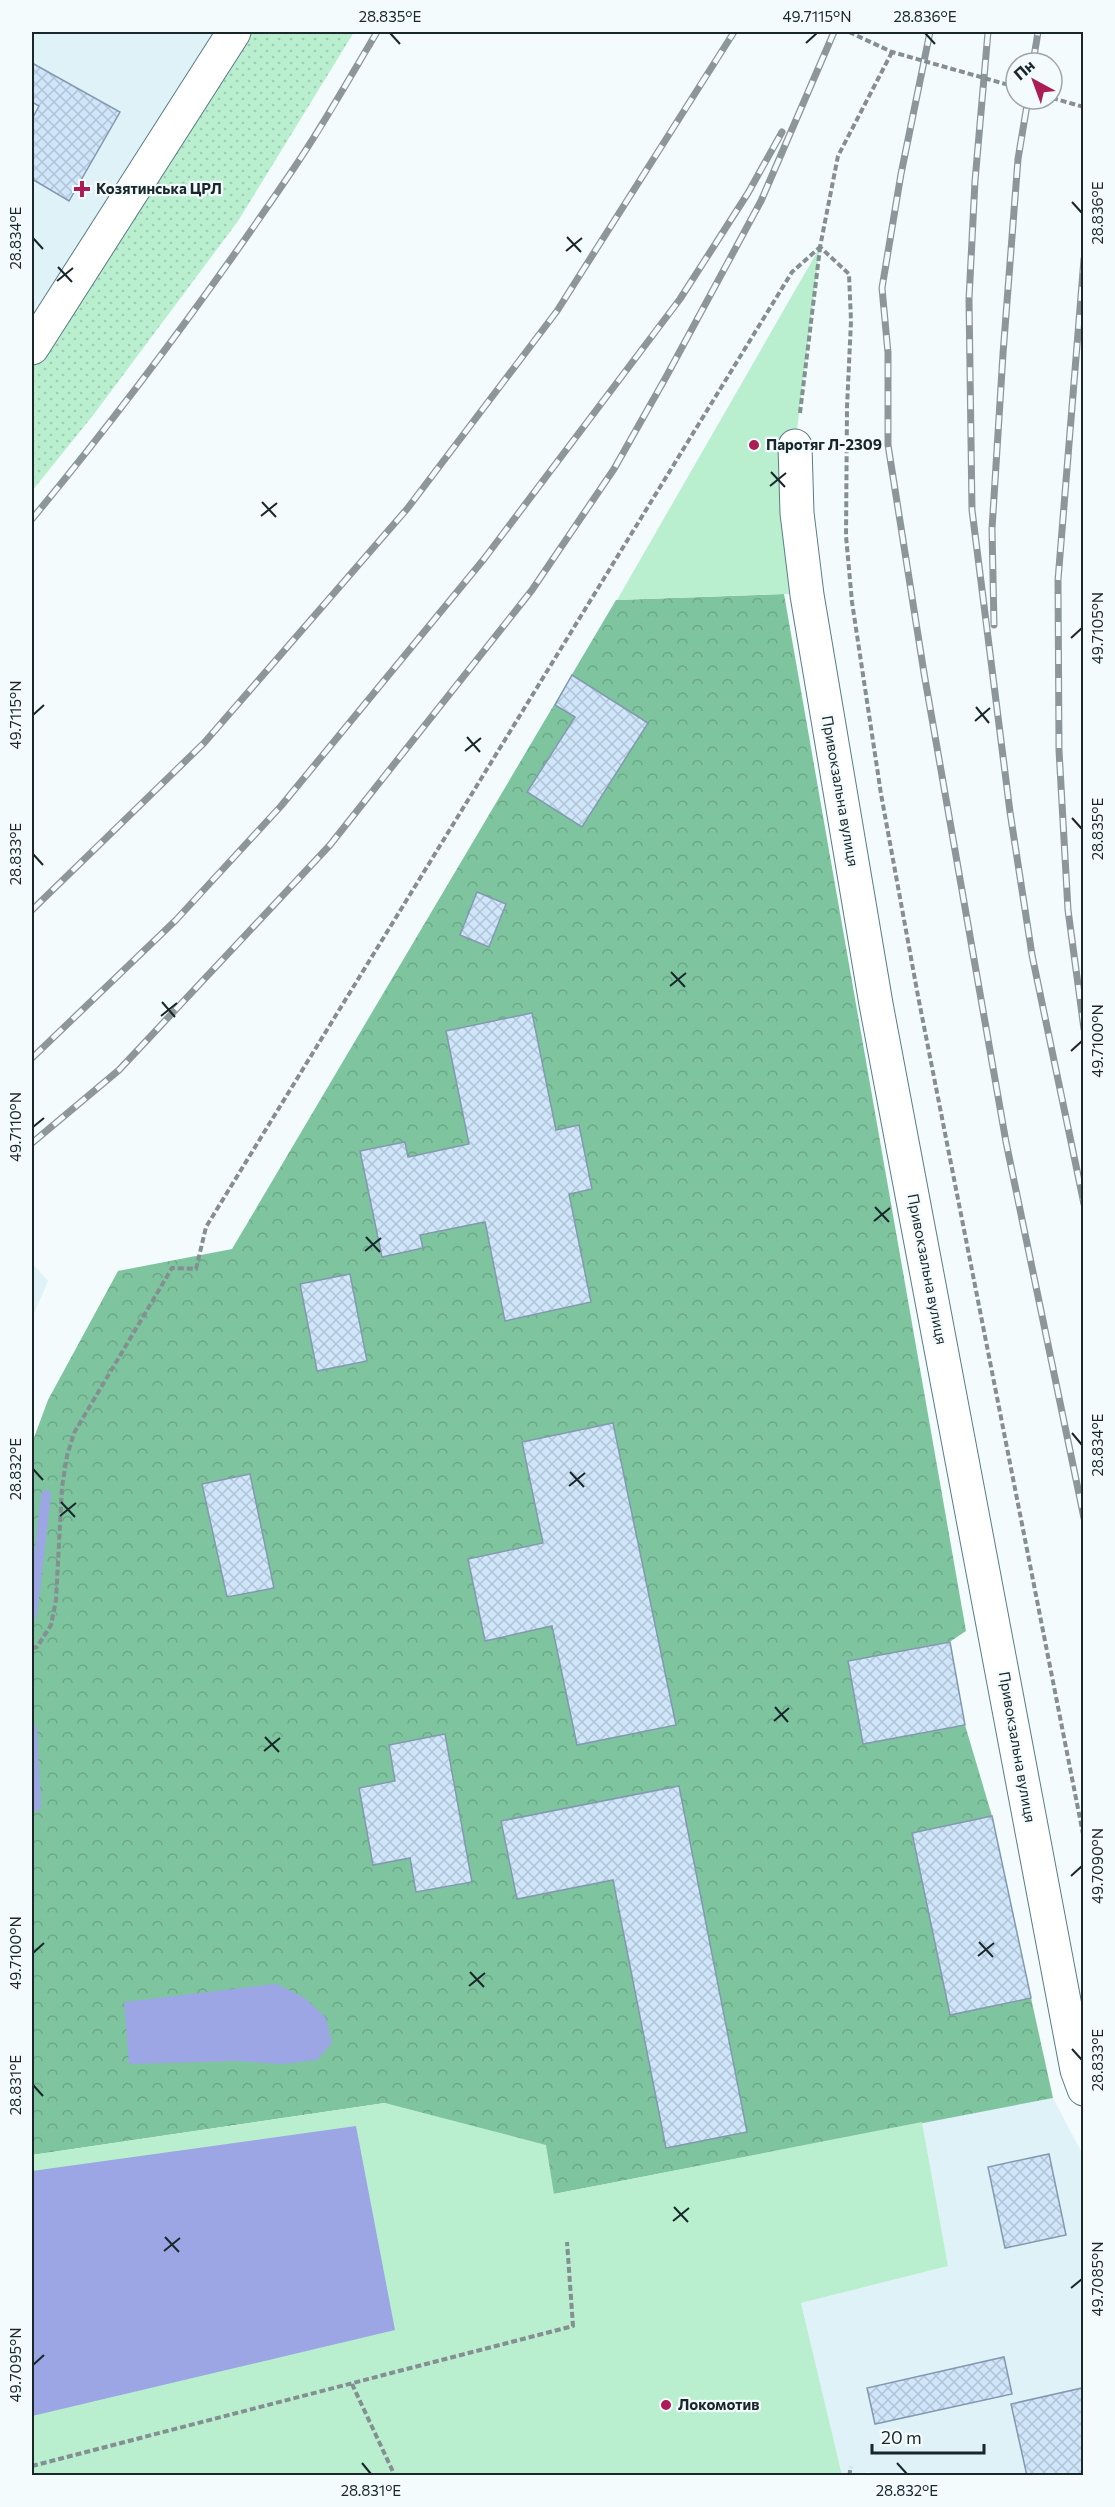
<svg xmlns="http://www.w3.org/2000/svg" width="1115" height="2507" viewBox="0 0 1115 2507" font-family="Commissioner,sans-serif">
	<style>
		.built { fill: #dff2f7 }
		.grass { fill: url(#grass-dots) }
		.forest { fill: url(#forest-crowns) }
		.green { fill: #b9eecf }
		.water { fill: #9ca6e4 }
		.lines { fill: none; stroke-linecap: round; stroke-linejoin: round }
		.stream { stroke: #9ca6e4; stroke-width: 10 }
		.building { fill: url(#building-cross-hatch); stroke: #8299af; stroke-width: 1.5 }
		.minor-casing { stroke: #597c86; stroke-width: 35 }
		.path { stroke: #848f92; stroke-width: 4; stroke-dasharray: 6 3; stroke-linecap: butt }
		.minor { stroke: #fff; stroke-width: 33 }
		.rail-casing { stroke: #8d979a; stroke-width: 7 }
		.rail { stroke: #f3fbfd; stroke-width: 4.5; stroke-dasharray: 14; stroke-linecap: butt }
		.path-bridge { stroke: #848f92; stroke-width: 4; stroke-dasharray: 6 3; stroke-linecap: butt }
		.ticks { fill: none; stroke: #19272b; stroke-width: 2 }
		.poi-dot { fill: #ad1d55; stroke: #f3fbfd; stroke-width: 2 }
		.labels { text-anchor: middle; stroke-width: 4.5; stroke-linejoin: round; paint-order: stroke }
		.poi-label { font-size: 15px; font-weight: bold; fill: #19272b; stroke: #f3fbfd; text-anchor: start }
		.street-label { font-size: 15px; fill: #19272b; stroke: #f3fbfd }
		.neatline { fill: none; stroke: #19272b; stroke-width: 2 }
		.ticks-label { font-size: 15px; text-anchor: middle; fill: #19272b }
	</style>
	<defs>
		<pattern id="grass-dots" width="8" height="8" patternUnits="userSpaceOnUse" patternTransform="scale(1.5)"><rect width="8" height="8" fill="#b9eecf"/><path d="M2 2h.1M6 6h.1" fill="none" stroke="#9eccb2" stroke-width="1.8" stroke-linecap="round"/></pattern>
		<pattern id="forest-crowns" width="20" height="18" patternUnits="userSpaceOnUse" patternTransform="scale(1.5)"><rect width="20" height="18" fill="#7ec49e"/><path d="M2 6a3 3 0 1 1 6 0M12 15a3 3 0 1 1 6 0" fill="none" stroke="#6ca888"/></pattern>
		<pattern id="building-cross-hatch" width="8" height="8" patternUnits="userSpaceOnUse" patternTransform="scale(1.5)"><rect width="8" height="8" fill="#cfe5f9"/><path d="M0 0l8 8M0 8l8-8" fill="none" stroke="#b1c4d6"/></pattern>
	</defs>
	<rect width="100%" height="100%" fill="#f3fbfd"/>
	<!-- built -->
	<path class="built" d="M32 32H232L32 346Z
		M32 1263 48 1281 32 1318Z
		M1053 2098 1083 2155V2475L871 2476 870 2472 842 2475 801 2303 948 2266 922 2122Z"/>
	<!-- grass -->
	<path class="grass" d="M232 32H354L238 221 94 414 32 491V346Z"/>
	<!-- forest -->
	<path class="forest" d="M784 594 966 1631 951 1641 848 1662 863 1744 965 1725 992 1816 912 1834 950 2015 1031 1998 1053 2098 554 2194 385 2103 32 2155V1443L48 1400 118 1271 232 1249 616 600Z"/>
	<!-- green -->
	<path class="green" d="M820 247 795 446 807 595 784 594 617 600Z
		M385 2103 546 2145 554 2194 922 2122 948 2266 801 2303 842 2475H32V2155Z"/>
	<!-- water -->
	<path class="water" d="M276 1984 305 1998 326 2018 332 2043 317 2060 282 2064 236 2061 129 2064 124 2002Z
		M356 2126 395 2330 32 2416V2171Z"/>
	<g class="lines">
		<!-- stream -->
		<path class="stream" d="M32 1615 46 1495
			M32 1729 36 1806"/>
	</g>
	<!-- building -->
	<path class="building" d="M32 63 120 112 69 201 32 179V119L39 106 32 102Z
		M572 675 648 723 582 827 527 792 575 717 555 705Z
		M477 892 506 904 489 947 460 935Z
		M532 1013 556 1130 579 1125 592 1189 569 1194 591 1302 505 1321 485 1222 420 1235 423 1248 382 1257 360 1151 405 1142 408 1157 469 1144 446 1031Z
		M350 1274 367 1361 317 1371 300 1284Z
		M613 1423 676 1725 577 1745 552 1626 485 1641 468 1559 543 1543 522 1442Z
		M250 1474 274 1588 227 1597 202 1484Z
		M950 1642 965 1725 863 1744 848 1661Z
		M445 1734 472 1882 416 1892 410 1858 373 1865 359 1788 395 1781 389 1745Z
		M679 1786 747 2132 666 2148 613 1880 517 1899 501 1821Z
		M992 1816 1031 1998 950 2015 912 1833Z
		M1049 2154 1066 2235 1005 2248 988 2167Z
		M1004 2357 1012 2394 875 2424 867 2388Z
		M1082 2388 1084 2476H1027L1011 2404Z"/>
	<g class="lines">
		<defs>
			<path id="minor" d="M32 348 234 32
				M795 446 797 513 807 595 876 1004 1077 2070 1084 2089"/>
		</defs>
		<!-- minor casing -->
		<use href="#minor" class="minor-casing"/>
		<!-- path -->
		<path class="path" d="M892 52 838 156 820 247 849 274 851 321 847 407 846 536 852 602 881 794 918 996 1084 1839
			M1052 98 1084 107
			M800 413 820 248
			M32 1648 37 1647 51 1625 56 1600 62 1487 67 1456 74 1433 172 1268 196 1269 206 1227 792 272 820 247
			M352 2384 395 2476
			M32 2466 573 2326 567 2242
			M849 2476 851 2467"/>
		<!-- minor -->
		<use href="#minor" class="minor"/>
		<defs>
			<path id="rail" d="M930 32 901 174 882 288 888 353V445L924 673 1006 1142 1084 1518
				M988 32 975 181 969 299 972 510 1010 812 1032 955 1084 1204
				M1033 63 1038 32
				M1084 259 1058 580 1059 750 1068 910 1084 1029
				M32 519C125 407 212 289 294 168 324 124 350 77 377 32
				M994 625 992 529 1003 354 1018 159 1028 99
				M32 910 204 743 407 509 557 311 734 32
				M32 1058 176 920 281 806 484 559 680 299 748 193 782 132
				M32 1143 119 1070 330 845 532 590 614 469 666 377 761 201 834 32"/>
		</defs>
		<!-- rail casing -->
		<use href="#rail" class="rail-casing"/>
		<!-- rail -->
		<use href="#rail" class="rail"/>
		<!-- path-bridge -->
		<path class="path-bridge" d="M849 32 892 52 1016 87"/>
	</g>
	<!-- ticks -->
	<path class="ticks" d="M390 33 400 44M925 33 935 44M806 43 817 33M1072 202 1082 213M567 237 581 252M33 238 43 249M566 251 582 238M58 267 72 282M57 281 73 268M771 472 785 487M770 486 786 473M262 502 276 517M261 516 277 503M1071 638 1082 628M976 707 989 723M33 715 44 705M975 721 990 708M467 737 480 752M465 751 481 738M1072 818 1082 829M33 854 43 865M671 972 685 987M670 986 686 973M162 1002 175 1017M161 1016 177 1003M1071 1051 1082 1041M33 1127 44 1118M875 1207 889 1222M874 1221 890 1208M366 1237 380 1252M365 1251 381 1238M1072 1433 1082 1445M33 1469 43 1480M570 1472 584 1487M569 1486 585 1473M61 1502 75 1517M60 1516 76 1503M775 1707 788 1722M774 1721 789 1708M265 1737 279 1752M264 1751 280 1738M1071 1876 1082 1866M979 1942 993 1957M33 1953 44 1943M978 1956 994 1943M470 1972 484 1987M469 1986 485 1973M1072 2049 1082 2060M33 2085 43 2096M674 2207 688 2222M673 2221 689 2208M165 2237 179 2252M164 2251 180 2238M1071 2288 1082 2279M33 2365 44 2355M362 2463 371 2474M897 2463 907 2474"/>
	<!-- markers -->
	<g class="poi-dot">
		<path d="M79 180h6v6h6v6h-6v6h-6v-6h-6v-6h6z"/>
		<circle cx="754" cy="445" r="6"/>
		<circle cx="666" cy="2405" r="6"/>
	</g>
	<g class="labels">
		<!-- poi labels -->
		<g class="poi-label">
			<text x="96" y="194">Козятинська ЦРЛ</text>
			<text x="766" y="450">Паротяг Л-2309</text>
			<text x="678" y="2410">Локомотив</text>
		</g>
		<!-- street labels -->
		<g class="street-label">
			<text transform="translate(840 791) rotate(80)" y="5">Привокзальна вулиця</text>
			<text transform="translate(927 1269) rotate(79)" y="5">Привокзальна вулиця</text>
			<text transform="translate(1017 1747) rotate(80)" y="5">Привокзальна вулиця</text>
		</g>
	</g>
	<!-- border -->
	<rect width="1115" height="2507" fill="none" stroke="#f3fbfd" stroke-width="66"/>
	<!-- north arrow -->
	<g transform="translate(1034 81) rotate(319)"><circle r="28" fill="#f3fbfd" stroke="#9ca6a9" stroke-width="1.5"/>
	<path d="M0-4.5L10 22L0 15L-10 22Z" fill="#ad1d55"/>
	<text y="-9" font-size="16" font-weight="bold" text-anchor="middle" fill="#19272b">Пн</text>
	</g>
	<!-- scale -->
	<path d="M872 2444v9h112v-9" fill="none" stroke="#19272b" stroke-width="3"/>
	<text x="881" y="2444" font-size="18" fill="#19272b" stroke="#f3fbfd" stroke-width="4.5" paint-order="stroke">20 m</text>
	<rect x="33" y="33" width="1049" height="2441" class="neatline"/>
	<g class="ticks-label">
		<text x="390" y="22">28.835°E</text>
		<text x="817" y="22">49.7115°N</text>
		<text x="925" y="22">28.836°E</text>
		<text transform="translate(1098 213) rotate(-90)" y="5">28.836°E</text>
		<text transform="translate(16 238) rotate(-90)" y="5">28.834°E</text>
		<text transform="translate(1098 628) rotate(-90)" y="5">49.7105°N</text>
		<text transform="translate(16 715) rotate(-90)" y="5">49.7115°N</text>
		<text transform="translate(1098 829) rotate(-90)" y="5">28.835°E</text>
		<text transform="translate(16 854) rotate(-90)" y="5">28.833°E</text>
		<text transform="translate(1098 1041) rotate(-90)" y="5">49.7100°N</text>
		<text transform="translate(16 1127) rotate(-90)" y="5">49.7110°N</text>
		<text transform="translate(1098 1445) rotate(-90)" y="5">28.834°E</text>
		<text transform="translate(16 1469) rotate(-90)" y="5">28.832°E</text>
		<text transform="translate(1098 1866) rotate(-90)" y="5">49.7090°N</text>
		<text transform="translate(16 1953) rotate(-90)" y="5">49.7100°N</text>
		<text transform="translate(1098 2060) rotate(-90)" y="5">28.833°E</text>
		<text transform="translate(16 2085) rotate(-90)" y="5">28.831°E</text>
		<text transform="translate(1098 2279) rotate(-90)" y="5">49.7085°N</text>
		<text transform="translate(16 2365) rotate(-90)" y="5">49.7095°N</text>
		<text x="371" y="2496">28.831°E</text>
		<text x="907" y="2496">28.832°E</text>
	</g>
</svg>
